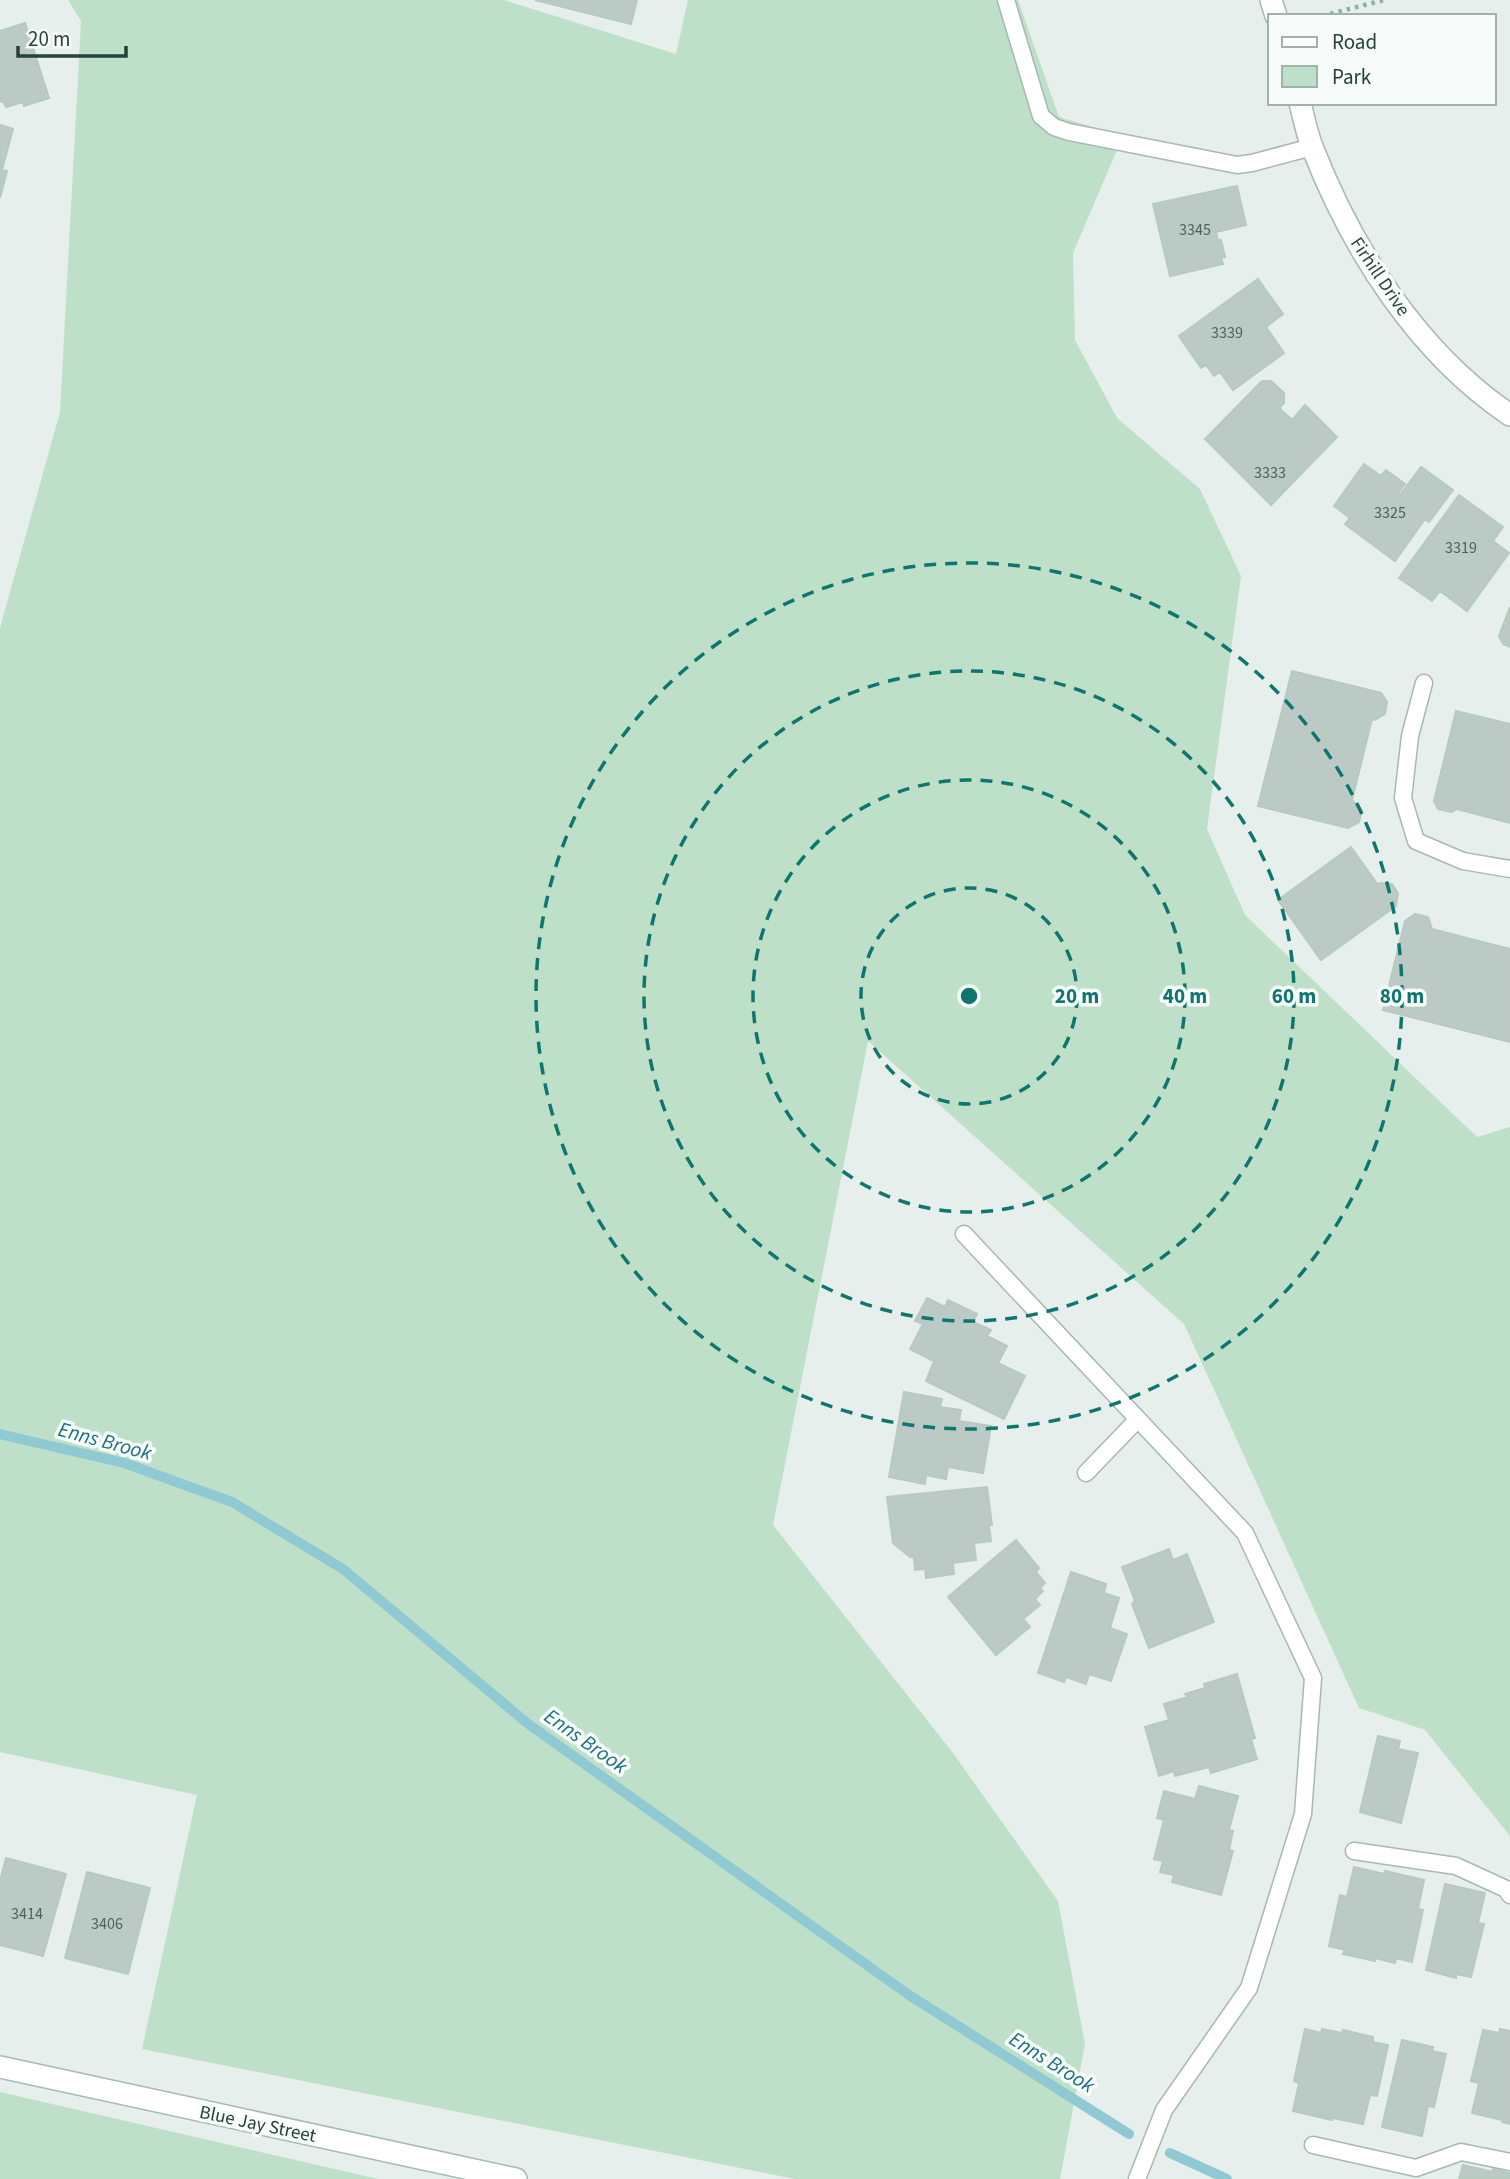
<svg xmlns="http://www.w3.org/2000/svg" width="1510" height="2179" viewBox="0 0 1510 2179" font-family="'Source Sans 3',sans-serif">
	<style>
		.green { fill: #bfe0c8 }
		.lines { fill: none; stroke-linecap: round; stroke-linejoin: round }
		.stream { stroke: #8ec9d4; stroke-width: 10 }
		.building { fill: #bbcac4; stroke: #b8c9c2; stroke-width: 2 }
		.lane-casing { stroke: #a8b8b2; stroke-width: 19 }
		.street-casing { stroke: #a8b8b2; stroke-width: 24 }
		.secondary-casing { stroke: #a4bbb3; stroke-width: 24 }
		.path { stroke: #86b3a5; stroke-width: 4.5; stroke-dasharray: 3.5 5; stroke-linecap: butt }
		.lane { stroke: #fff; stroke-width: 16 }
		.street { stroke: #fff; stroke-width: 21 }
		.secondary { stroke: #fff; stroke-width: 21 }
		.ring { fill: none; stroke: #0f766e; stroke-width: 3.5; stroke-dasharray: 12 9 }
		.labels { text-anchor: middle; stroke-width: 7; stroke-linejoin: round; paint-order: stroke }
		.number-label { font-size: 16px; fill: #4a645c }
		.street-label { font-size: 19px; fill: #24423a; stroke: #f7fbf9 }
		.water-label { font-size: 21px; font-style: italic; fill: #1c6f80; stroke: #f7fbf9 }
		.centre { fill: #0f766e; stroke: #f7fbf9; stroke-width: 3.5 }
		.ring-label { font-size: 21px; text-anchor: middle; font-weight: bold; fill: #0f766e; stroke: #f7fbf9; stroke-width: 7; stroke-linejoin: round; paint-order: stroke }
	</style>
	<rect width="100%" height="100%" fill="#e6efeb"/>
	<!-- green -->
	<path class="green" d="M68 0H504L676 54 688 0H1018L1059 117 1123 136 1073 253 1075 340 1117 418 1200 489 1241 576 1207 829 1245 915 1477 1137 1510 1127V1836L1425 1730 1359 1708 1184 1324 868 1041 773 1525 953 1753 1058 1901 1085 2044 1060 2179H795L142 2049 197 1795 0 1752V628L60 412 81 21Z
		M0 2092 378 2179H0Z"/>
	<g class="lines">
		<!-- stream -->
		<path class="stream" d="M0 1434 124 1463 232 1502 343 1569 527 1723 909 1995 1129 2134
			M1170 2153 1227 2179"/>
	</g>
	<!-- building -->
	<path class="building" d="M535 0H637L631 24Z
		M25 23 49 98 24 106 23 102 6 107 3 101 0 102V31Z
		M0 125 13 129 2 170 7 171 0 198Z
		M1237 186 1246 225 1216 232 1218 240H1221L1225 257 1221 258 1223 264 1170 276 1153 204Z
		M1258 279 1283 314 1266 327 1284 353 1233 390 1220 372 1214 376 1206 365 1201 368 1179 336Z
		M1262 381H1271L1284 393V403L1279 408 1292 420 1305 405 1337 437 1271 505 1205 439Z
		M1364 464 1381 476 1386 470 1405 484 1399 492 1400 495 1421 467 1453 490 1429 522 1425 519 1395 561 1345 524 1350 518 1334 506Z
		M1459 495 1503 527 1493 541 1509 553 1467 611 1440 591 1432 601 1399 578Z
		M1510 607V647L1503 644 1499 636Z
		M1292 671 1381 693 1387 702 1385 714 1375 720 1372 719 1352 800 1362 811 1359 822 1348 828 1258 806Z
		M1456 711 1510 724V823L1457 809 1452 812 1438 809 1434 801Z
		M1351 847 1378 885 1380 883 1392 884 1398 893 1396 906 1321 960 1278 900Z
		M1415 914 1428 917 1432 929 1510 949V1042L1383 1010 1405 921Z
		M927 1298 945 1307 948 1300 977 1314 973 1322 991 1330 987 1336 1007 1346 998 1363 1025 1376 1004 1419 926 1381 934 1361 910 1349 923 1324 915 1321Z
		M904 1392 942 1399 940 1407 961 1410 959 1421 991 1426 983 1473 948 1467 946 1479 926 1475 925 1484 889 1477Z
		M987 1487 992 1525H989L991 1541 974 1543 976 1560 953 1563 954 1574 926 1578 925 1569 915 1570 914 1557H910L893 1543 887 1497Z
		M1016 1540 1039 1568 1036 1572 1045 1583 1040 1588 1043 1591 1035 1599 1040 1605 1023 1619 1030 1627 996 1655 948 1597Z
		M1169 1549 1173 1560 1187 1554 1214 1622 1149 1648 1132 1604 1135 1601 1122 1567Z
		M1071 1572 1106 1584 1104 1593 1119 1598 1110 1628 1127 1634 1111 1681 1089 1674 1086 1684 1066 1677 1064 1682 1038 1673Z
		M1237 1674 1255 1738 1251 1739 1257 1759 1211 1773 1209 1767 1175 1776 1174 1771 1159 1776 1145 1727 1169 1720 1164 1704 1188 1697 1185 1694 1205 1688 1204 1684Z
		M1378 1736 1400 1741 1398 1749 1418 1753 1401 1823 1360 1812Z
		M1199 1786 1238 1796 1229 1830 1233 1831 1229 1850 1233 1851 1221 1895 1172 1882 1174 1875 1160 1872 1163 1861 1154 1859 1164 1820 1157 1818 1164 1791 1195 1799Z
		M6 1858 66 1874 43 1956 0 1945V1881Z
		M1354 1867 1384 1874 1385 1871 1424 1880 1418 1909 1423 1910 1412 1962 1396 1958 1395 1963 1375 1958V1961L1343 1954 1345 1950 1329 1946 1340 1895 1347 1897Z
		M87 1872 150 1888 128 1974 65 1958Z
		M1445 1884 1485 1893 1478 1923 1484 1924 1471 1977 1456 1974V1978L1426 1970Z
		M1305 2029 1321 2033 1322 2029 1342 2033 1343 2030 1373 2037V2042L1388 2045 1377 2096 1370 2095 1363 2124 1333 2118 1332 2120 1293 2111 1299 2083 1294 2081Z
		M1500 2029 1510 2031V2124L1502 2122V2120L1472 2113 1479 2083 1471 2081 1483 2030 1499 2033Z
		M1402 2040 1433 2047 1432 2051 1446 2054 1434 2107 1428 2106 1422 2136 1382 2127Z
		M1463 2165 1493 2172V2169L1510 2173V2179H1459Z"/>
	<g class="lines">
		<defs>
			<path id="lane" d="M1006 0 1041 116 1054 127 1069 132 1237 165 1252 163 1312 147
				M1424 683 1410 736 1403 798 1416 841 1463 861 1510 869
				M964 1234 1245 1533 1313 1678 1303 1814 1249 1988 1164 2110 1137 2179
				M1086 1473 1138 1419
				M1354 1851 1456 1866 1506 1889 1510 1895
				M1313 2145 1416 2168 1461 2152 1510 2162"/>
			<path id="street" d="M1271 0 1276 16
				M1300 103C1304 118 1307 135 1313 149 1353 251 1418 353 1510 415"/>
			<path id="secondary" d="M0 2067 516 2179"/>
		</defs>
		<!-- lane casing -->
		<use href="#lane" class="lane-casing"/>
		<!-- street casing -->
		<use href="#street" class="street-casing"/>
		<!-- secondary casing -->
		<use href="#secondary" class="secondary-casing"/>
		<!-- path -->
		<path class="path" d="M1322 16 1384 0"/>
		<!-- lane -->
		<use href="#lane" class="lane"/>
		<!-- street -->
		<use href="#street" class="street"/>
		<!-- secondary -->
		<use href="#secondary" class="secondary"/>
	</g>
	<!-- distance rings -->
	<g class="ring">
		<circle cx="969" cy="996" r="108"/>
		<circle cx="969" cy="996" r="216"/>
		<circle cx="969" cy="996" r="325"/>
		<circle cx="969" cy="996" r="433"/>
	</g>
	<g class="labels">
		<!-- number labels -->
		<g class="number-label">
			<text x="1195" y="235">3345</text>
			<text x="1227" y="338">3339</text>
			<text x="1270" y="478">3333</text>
			<text x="1390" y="518">3325</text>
			<text x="1461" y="553">3319</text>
			<text x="27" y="1919">3414</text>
			<text x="107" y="1929">3406</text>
		</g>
		<!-- street labels -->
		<g class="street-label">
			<text transform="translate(1381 276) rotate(56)" y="7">Firhill Drive</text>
			<text transform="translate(258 2123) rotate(12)" y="7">Blue Jay Street</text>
		</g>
		<!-- water labels -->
		<g class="water-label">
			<text transform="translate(105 1441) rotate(15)" y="7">Enns Brook</text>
			<text transform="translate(586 1741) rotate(35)" y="7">Enns Brook</text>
			<text transform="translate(1052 2062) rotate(32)" y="7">Enns Brook</text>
		</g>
	</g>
	<circle cx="969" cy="996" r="10" class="centre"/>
	<g class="ring-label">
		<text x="1077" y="1003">20 m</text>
		<text x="1185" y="1003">40 m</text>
		<text x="1294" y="1003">60 m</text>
		<text x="1402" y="1003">80 m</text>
	</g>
	<!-- legend -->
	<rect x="1268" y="14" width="228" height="91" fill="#f7fbf9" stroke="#a3b1ad" stroke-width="2"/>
	<rect x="1282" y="37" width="35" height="10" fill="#ffffff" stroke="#a3b1ad" stroke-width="2"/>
	<text x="1332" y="49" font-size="21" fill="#24423a">Road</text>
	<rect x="1282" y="66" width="35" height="21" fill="#bfe0c8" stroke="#a3b1ad" stroke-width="2"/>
	<text x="1332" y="84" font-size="21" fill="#24423a">Park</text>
	<!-- scale -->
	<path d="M18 46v10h108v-10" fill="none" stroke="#24423a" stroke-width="3.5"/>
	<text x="28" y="46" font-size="21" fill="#24423a" stroke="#f7fbf9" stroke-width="5" paint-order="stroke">20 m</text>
</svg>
